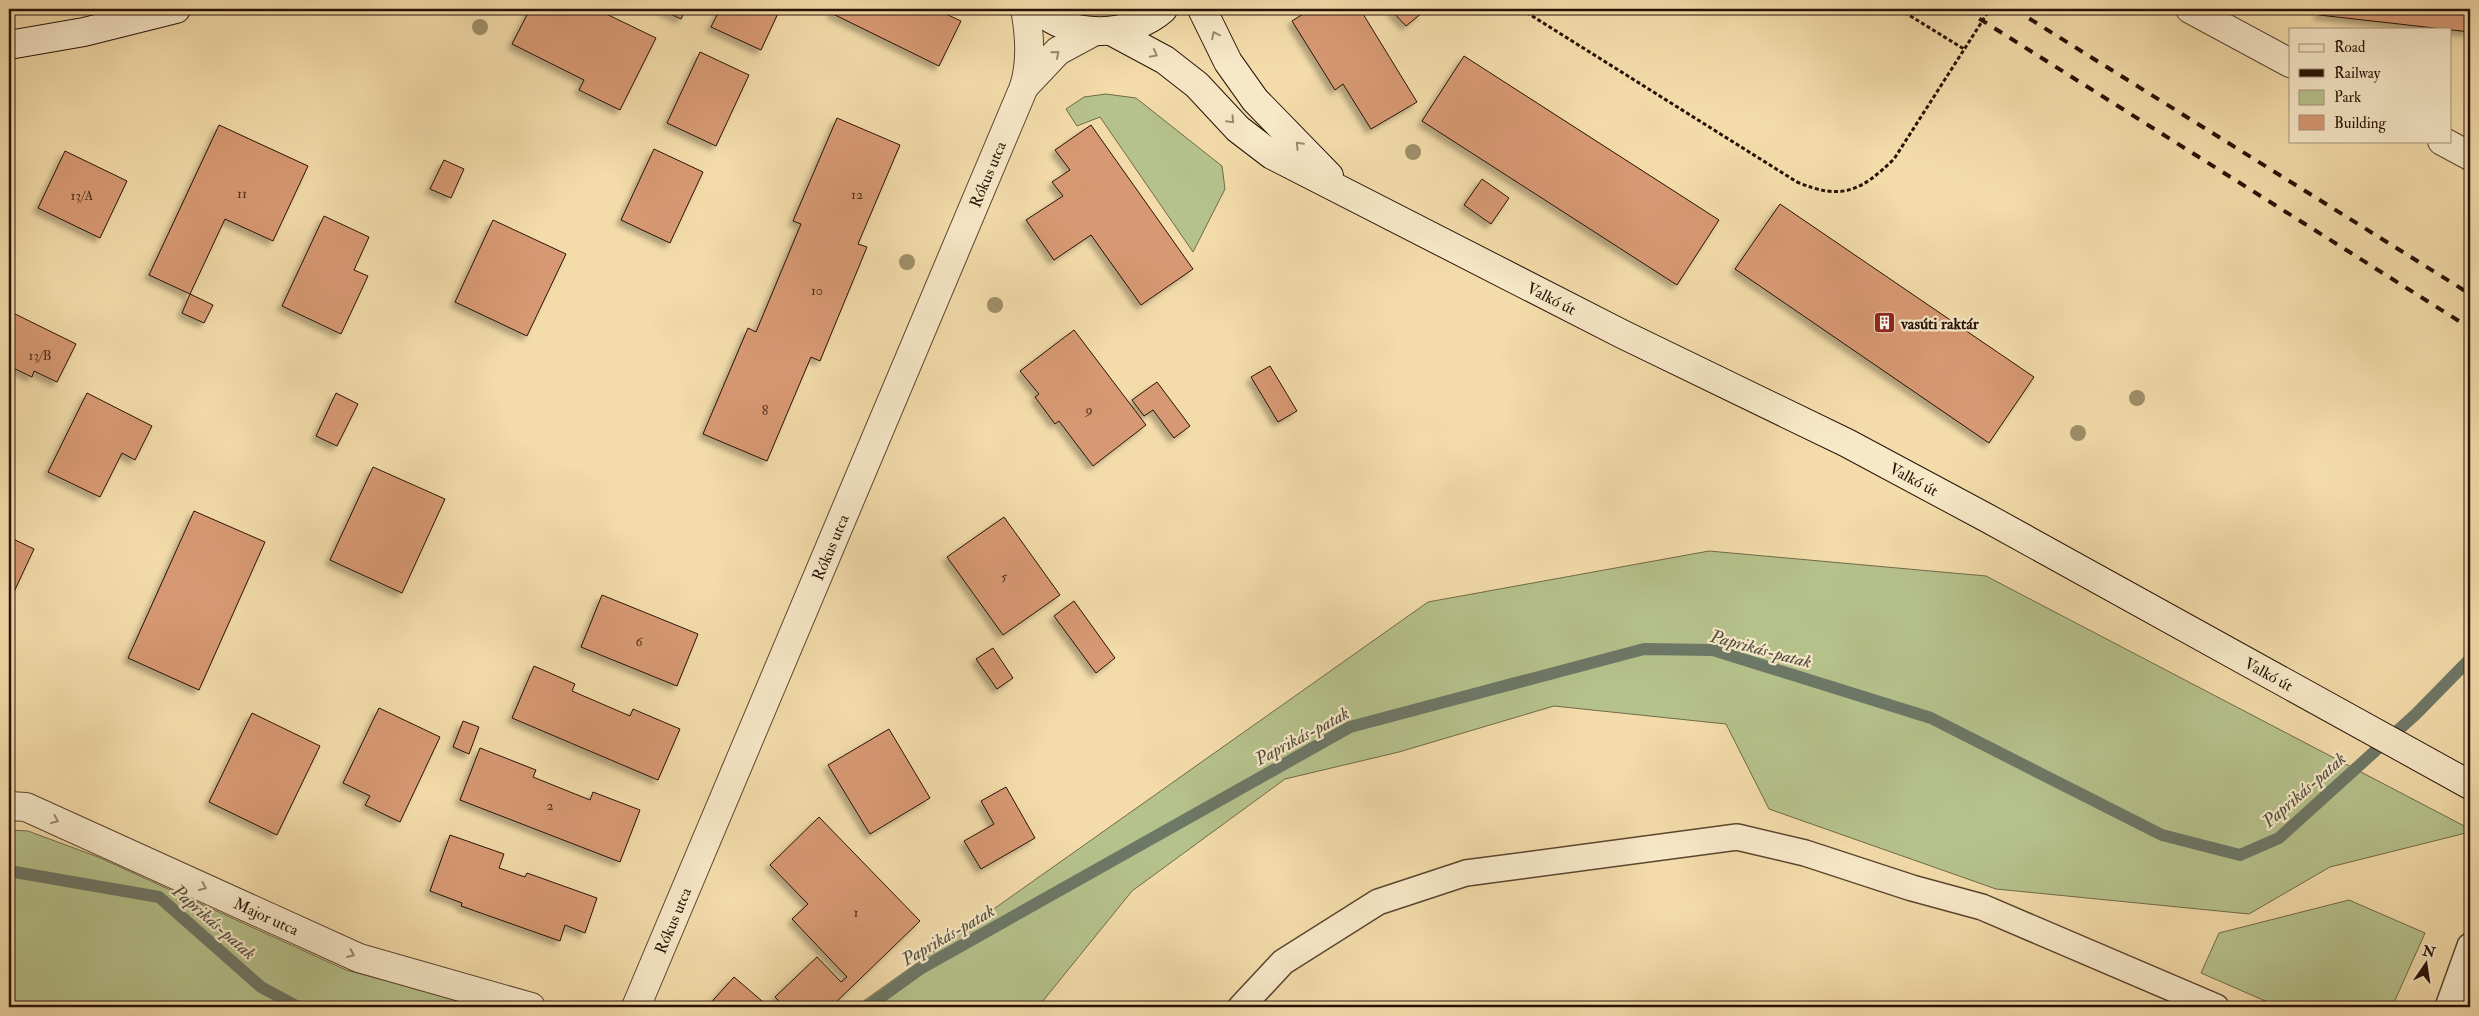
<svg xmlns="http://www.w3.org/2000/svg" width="2479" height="1016" viewBox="0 0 2479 1016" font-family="'IM FELL Double Pica',serif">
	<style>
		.green { fill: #b6c28c; stroke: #6f6a49 }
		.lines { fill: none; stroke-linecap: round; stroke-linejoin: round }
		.stream { stroke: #6d7867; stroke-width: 12 }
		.building { fill: #d79973; stroke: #281206; filter: url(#shadow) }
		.lane-casing { stroke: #5b442f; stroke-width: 28 }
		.street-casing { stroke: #5b442f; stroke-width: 30 }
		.secondary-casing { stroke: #281206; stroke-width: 30 }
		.path { stroke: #281206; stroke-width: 3; stroke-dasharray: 4 2.5; stroke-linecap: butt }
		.lane { stroke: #f7e8c8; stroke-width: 25 }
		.street { stroke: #f7e8c8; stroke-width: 28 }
		.secondary { stroke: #f7e8c8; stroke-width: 28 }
		.rail { stroke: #281206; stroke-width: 4; stroke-dasharray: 9 9; stroke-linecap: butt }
		.tree { fill: #9f8f6a }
		.oneway { stroke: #9a8871 }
		.labels { text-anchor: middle; stroke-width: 4.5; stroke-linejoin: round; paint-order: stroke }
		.number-label { font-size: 14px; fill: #543421 }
		.street-label { font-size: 16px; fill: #281206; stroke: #f7e8c8 }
		.poi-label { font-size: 16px; font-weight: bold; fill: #281206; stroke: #f7e8c8; text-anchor: start }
		.water-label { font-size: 18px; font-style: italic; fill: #504e3f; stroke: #f7e8c8 }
	</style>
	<defs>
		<filter id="shadow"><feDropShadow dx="-4.5" dy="4.5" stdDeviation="2.5" flood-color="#0004"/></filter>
	</defs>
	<rect width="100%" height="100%" fill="#f3dcaa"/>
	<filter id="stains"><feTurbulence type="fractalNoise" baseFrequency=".004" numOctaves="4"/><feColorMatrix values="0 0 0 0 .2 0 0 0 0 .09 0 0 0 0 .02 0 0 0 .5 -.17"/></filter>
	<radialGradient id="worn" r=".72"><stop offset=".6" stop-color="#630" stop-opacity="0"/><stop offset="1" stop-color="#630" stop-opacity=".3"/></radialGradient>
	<!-- green -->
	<path class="green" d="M1106 94 1136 98 1222 166 1225 189 1193 252 1100 117 1077 126 1066 109 1084 97Z
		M1709 551 1986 576 2470 829V832L2330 867 2249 914 1996 889 1769 809 1726 724 1554 706 1399 752 1285 779 1132 891 1038 1007H855L1428 602Z
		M9 830 28 831 98 857 346 970 484 1007H9Z
		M2349 900 2425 933 2392 1007H2279L2201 973 2219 933Z"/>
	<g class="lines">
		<!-- stream -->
		<path class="stream" d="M9 871 159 897 261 987 298 1007
			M867 1007 920 969 1350 727 1644 649 1713 650 1931 718 2162 835 2240 855 2279 838 2416 714 2470 659"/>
	</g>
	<!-- building -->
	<path class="building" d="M530 9H561L569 13 571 9H596L656 38 620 110 579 90 584 80 512 44Z
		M660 9H686L681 19Z
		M720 9H780L761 50 711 27Z
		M833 9H935L961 21 939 66 831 13Z
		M1311 9H1360L1417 102 1371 129 1343 84 1335 90 1292 21Z
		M1390 9H1419L1422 13 1406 26Z
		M2320 9H2470V32L2319 15Z
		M700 52 749 75 716 146 667 123Z
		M1464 56 1719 220 1677 285 1422 121Z
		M837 118 900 145 858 244 867 247 820 361 811 357 767 461 703 434 748 328 756 332 801 224 793 221Z
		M219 125 308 166 273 241 225 219 190 294 149 275Z
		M1091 125 1193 269 1141 305 1091 235 1054 260 1026 220 1063 196 1052 182 1070 170 1055 150Z
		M654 149 703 172 670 243 621 220Z
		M65 151 127 181 100 238 38 208Z
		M444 160 464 169 451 198 430 189Z
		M1482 179 1509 198 1491 224 1464 205Z
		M1780 204 2034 377 1989 443 1735 269Z
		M324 216 369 237 354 270 368 276 341 334 282 306Z
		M493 220 566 254 527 336 455 302Z
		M190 294 213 305 204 323 182 313Z
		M9 311 76 344 57 382 34 371 32 377 9 366Z
		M1074 330 1146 425 1093 466 1059 421 1055 424 1035 397 1039 394 1020 371Z
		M1270 366 1297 411 1278 422 1251 377Z
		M1157 382 1190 426 1174 438 1153 410 1144 416 1132 400Z
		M87 393 152 426 135 460 122 453 100 497 48 472Z
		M336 393 358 404 337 446 316 436Z
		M373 467 445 499 402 593 330 560Z
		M194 511 265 542 199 690 128 658Z
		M1004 517 1060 595 1003 635 947 557Z
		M9 537 34 549 13 594 9 592Z
		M602 595 698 634 677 686 581 647Z
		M1074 601 1115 658 1096 673 1054 616Z
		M993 648 1013 678 997 689 976 659Z
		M534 666 575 684 572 691 630 716 633 709 680 729 658 780 512 718Z
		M379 708 440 737 400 822 365 805 370 796 343 783Z
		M252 713 320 746 277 835 209 802Z
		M463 721 479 727 469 754 453 747Z
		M889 729 930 798 870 834 828 765Z
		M480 748 536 770 533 777 590 800 593 792 640 810 620 862 460 800Z
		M1006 787 1035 838 981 869 964 841 994 824 981 801Z
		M819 817 920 921 831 1007H785L775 997 817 957 841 982 847 977 792 919 808 904 770 865Z
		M450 835 504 854 499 868 525 877 527 873 597 898 585 933 565 925 560 941 461 906 462 903 430 891Z
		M734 977 769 1007H707Z"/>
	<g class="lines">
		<defs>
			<path id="lane" d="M1241 1007 1283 962 1378 902 1466 873 1737 837 1805 853 1912 888 1982 907 2216 1007
				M2448 1007 2470 946"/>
			<g id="street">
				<path d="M2190 9 2290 63"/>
				<path d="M1024 87 1058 51 1095 31"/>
				<path d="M2442 141 2470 156"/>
				<path id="s1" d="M9 806 26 807 359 958 531 1007"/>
				<path id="s2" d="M636 1007 1024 87C1032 61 1030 35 1025 9"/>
			</g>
			<g id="secondary">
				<path d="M1039 9C1069 40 1132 37 1163 9"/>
				<path d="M1202 9 1228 62 1255 100 1329 176"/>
				<path id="s3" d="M1111 31 1165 60 1197 85 1238 129 1272 155 1622 334 1847 443 1987 518 2470 785"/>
				<path d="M9 45 84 32 176 9"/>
			</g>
		</defs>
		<!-- lane casing -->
		<use href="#lane" class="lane-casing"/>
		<!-- street casing -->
		<use href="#street" class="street-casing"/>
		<!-- secondary casing -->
		<use href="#secondary" class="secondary-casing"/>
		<!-- path -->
		<path class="path" d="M1521 9 1797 182C1842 201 1861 191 1894 159L1990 9
			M1899 9 1964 49"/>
		<!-- lane -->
		<use href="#lane" class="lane"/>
		<!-- street -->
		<use href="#street" class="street"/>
		<!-- secondary -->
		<use href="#secondary" class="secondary"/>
		<!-- rail -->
		<path class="rail" d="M1964 9 2470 328
			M2014 9 2470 294"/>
	</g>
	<!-- trees -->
	<g class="tree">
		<circle cx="480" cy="27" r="8"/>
		<circle cx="1413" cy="152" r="8"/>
		<circle cx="907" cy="262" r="8"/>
		<circle cx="995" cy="305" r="8"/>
		<circle cx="2137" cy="398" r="8"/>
		<circle cx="2078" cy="433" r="8"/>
	</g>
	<!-- one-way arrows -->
	<defs><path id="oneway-chevron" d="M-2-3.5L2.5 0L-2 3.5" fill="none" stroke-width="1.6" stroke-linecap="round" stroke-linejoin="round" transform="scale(1.25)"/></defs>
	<g class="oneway">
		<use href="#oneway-chevron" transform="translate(1215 35) rotate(-116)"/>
		<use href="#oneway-chevron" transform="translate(1056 54) rotate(-40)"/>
		<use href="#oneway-chevron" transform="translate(1154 54) rotate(28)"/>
		<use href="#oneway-chevron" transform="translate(1231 120) rotate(47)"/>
		<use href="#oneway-chevron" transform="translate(1299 145) rotate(-134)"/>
		<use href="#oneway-chevron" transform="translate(55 820) rotate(24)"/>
		<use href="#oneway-chevron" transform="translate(203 887) rotate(24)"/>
		<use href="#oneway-chevron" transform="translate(351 954) rotate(24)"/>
	</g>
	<!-- icons -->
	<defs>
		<symbol id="building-square" viewBox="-11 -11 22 22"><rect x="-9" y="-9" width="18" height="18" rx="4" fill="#8f2418" stroke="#f7e8c8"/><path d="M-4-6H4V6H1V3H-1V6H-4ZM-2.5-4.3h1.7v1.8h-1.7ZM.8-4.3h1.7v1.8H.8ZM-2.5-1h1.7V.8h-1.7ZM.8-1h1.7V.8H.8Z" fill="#fff"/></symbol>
	</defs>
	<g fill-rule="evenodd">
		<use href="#building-square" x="1872" y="310" width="25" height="25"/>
	</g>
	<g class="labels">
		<!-- number labels -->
		<g class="number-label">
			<text x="242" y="198">11</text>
			<text x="857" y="199">12</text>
			<text x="82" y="200">13/A</text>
			<text x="817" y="295">10</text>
			<text x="40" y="360">13/B</text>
			<text x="1089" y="414">9</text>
			<text x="765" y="415">8</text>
			<text x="1004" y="581">5</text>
			<text x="639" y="646">6</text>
			<text x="550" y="810">2</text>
			<text x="856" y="917">1</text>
		</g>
		<!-- street labels -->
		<g class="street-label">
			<text dy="6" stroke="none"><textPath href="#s2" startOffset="904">Rókus utca</textPath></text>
			<text dy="6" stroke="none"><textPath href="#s3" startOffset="519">Valkó út</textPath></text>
			<text dy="6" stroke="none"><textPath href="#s3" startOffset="924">Valkó út</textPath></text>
			<text dy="6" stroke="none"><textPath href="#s2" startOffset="499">Rókus utca</textPath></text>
			<text dy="6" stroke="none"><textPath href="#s3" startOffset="1329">Valkó út</textPath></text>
			<text dy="6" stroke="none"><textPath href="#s1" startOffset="281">Major utca</textPath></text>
			<text dy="6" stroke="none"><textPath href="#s2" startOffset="94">Rókus utca</textPath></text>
		</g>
		<!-- poi labels -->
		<g class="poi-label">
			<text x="1901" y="329">vasúti raktár</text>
		</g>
		<!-- water labels -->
		<g class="water-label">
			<text transform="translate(1761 649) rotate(15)" y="6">Paprikás-patak</text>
			<text transform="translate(1302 736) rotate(-28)" y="6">Paprikás-patak</text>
			<text transform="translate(2304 790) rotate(-41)" y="6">Paprikás-patak</text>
			<text transform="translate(214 922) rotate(41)" y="6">Paprikás-patak</text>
			<text transform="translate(948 935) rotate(-30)" y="6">Paprikás-patak</text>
		</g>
	</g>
	<!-- margin -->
	<rect width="2479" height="1016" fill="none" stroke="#f3dcaa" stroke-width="30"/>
	<rect x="10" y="10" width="2459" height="996" fill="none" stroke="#281206" stroke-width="2.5"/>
	<rect x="15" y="15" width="2449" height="986" fill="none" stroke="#281206"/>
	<!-- legend -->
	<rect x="2289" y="28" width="162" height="115" fill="#f7e8c8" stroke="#a4927a"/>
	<rect x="2299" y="44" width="25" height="8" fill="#f7e8c8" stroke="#a4927a"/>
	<text x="2334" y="52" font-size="15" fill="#281206">Road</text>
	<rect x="2299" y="69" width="25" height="8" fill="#281206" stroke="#a4927a"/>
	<text x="2334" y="78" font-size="15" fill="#281206">Railway</text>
	<rect x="2299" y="90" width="25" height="15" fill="#b6c28c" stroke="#a4927a"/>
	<text x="2334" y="102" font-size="15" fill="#281206">Park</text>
	<rect x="2299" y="115" width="25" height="15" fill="#d79973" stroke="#a4927a"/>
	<text x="2334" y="128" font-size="15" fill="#281206">Building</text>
	<!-- north arrow -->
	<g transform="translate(2426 964) rotate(13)" stroke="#f7e8c8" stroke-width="4" paint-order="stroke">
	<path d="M0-4L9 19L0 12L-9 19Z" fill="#281206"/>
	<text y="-8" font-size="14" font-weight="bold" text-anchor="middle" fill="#281206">N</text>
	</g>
	<rect width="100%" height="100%" filter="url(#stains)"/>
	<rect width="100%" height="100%" fill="url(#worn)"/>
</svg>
